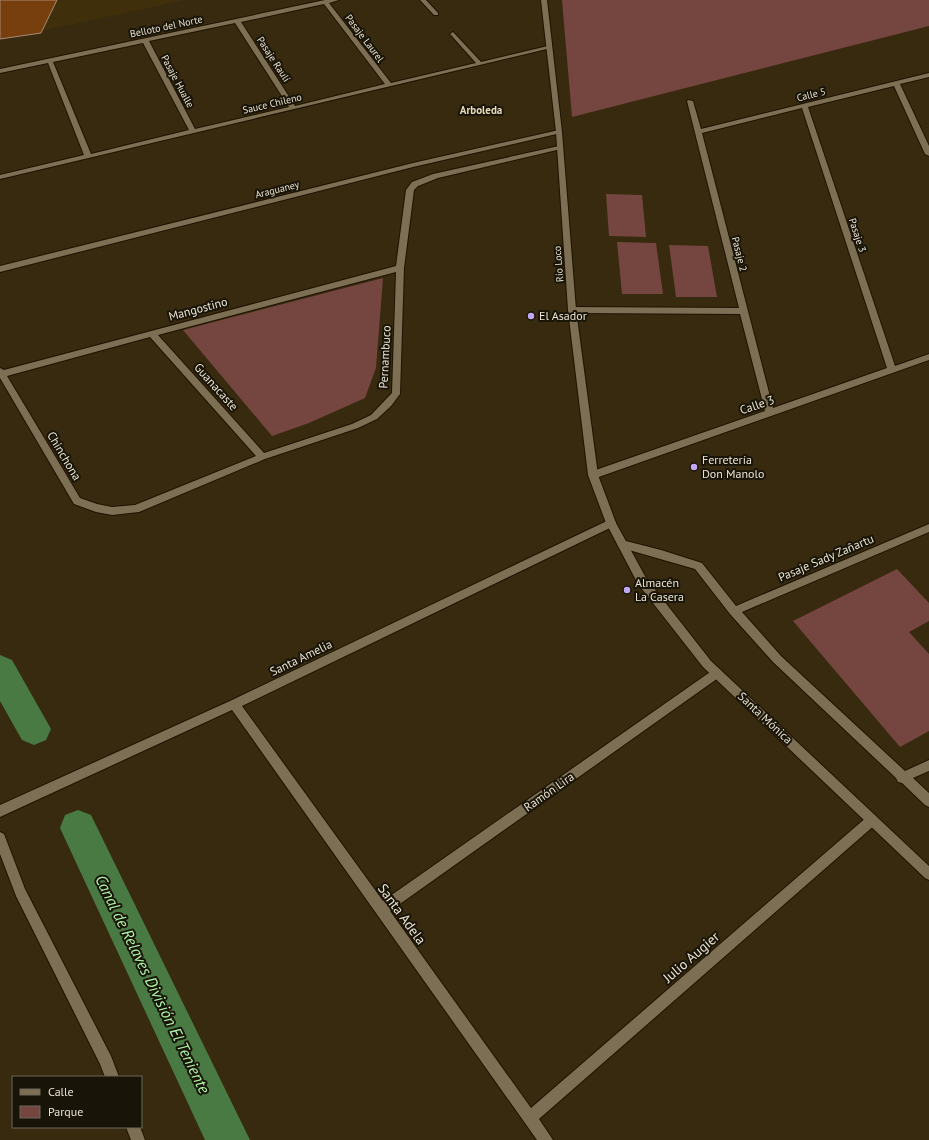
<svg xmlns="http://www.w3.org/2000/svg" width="929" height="1140" viewBox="0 0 929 1140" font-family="'PT Sans',sans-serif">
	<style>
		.built { fill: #3f2f0b }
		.green { fill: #75453f }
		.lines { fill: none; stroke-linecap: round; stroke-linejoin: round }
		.canal { fill: #497a44; fill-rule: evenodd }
		.building { fill: #773f0d; stroke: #a78a76 }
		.lane-casing { stroke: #1e1200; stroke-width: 2 }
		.street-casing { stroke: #1e1200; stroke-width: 2 }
		.secondary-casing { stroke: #1e1200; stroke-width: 2 }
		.lane { fill: #7d6f53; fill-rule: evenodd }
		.street { fill: #7d6f53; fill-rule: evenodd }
		.secondary { fill: #7d6f53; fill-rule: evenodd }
		.poi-dot { fill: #c2a8f2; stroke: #191408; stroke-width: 1.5 }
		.labels { text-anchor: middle; stroke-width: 4; stroke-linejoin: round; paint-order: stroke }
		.far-street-label { font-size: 10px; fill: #ebe3d3; stroke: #191408 }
		.far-neighbourhood-label { font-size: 11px; font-weight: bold; fill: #ebdcbc; stroke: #191408 }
		.street-label { font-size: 12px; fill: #ebe3d3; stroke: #191408 }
		.poi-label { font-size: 12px; fill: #ebe3d3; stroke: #191408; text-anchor: start }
		.near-street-label { font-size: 14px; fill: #ebe3d3; stroke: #191408 }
		.near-water-label { font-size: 16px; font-style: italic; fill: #aef6a6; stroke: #191408 }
	</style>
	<rect width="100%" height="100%" fill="#372a0f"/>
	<!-- built -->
	<path class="built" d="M0 0H185L0 40Z"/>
	<!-- green -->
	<path class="green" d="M562 0H929V26L572 117Z
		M606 194 642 195 646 237 609 236Z
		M617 242 656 243 663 294H622Z
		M669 245 708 246 717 297H676Z
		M383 278 376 368 365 398 309 423 272 436 183 330Z
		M897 569 929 603V621L909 632 929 654V731L900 747 793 621Z"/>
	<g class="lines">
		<!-- canal -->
		<path class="canal" d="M0 655 12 660 51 729 46 740 34 745 22 740 0 701Z
			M78 810 91 815 250 1140H205L60 828 65 815Z"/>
	</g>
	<!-- building -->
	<path class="building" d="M0 0H57L41 33 0 39Z"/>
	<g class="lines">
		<defs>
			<path id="lane" d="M0 832 4 834 25 889 111 1056 119 1077H105L100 1064 16 896 0 854Z
				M126 1127H140L145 1140H131Z"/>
			<path id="street" d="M325 0H339L329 3 391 83 476 63 451 35 450 34 453 32 481 62 548 46 551 48 0 179V175L84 155 48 63 0 73V69ZM324 4 385 84 295 106 241 22ZM235 23 289 107 195 129 149 41ZM143 43 189 130 91 154 53 62Z
				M420 0H426L438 13V15H434Z
				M929 73V77L900 84 929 146V156L925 154 894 86 808 107 895 366 929 354V360L596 478H590L588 475 590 472 765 411 740 314 572 313 568 310 572 307 739 308 687 101 688 100 693 101 701 129ZM802 108 887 368 773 408 702 133Z
				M559 130 561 131V133L413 167 0 272V266L413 163Z
				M559 146 561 147V149L438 178 418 186 414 190 404 268 400 394 391 406 377 419 358 428 265 459 139 512 112 515 96 512 74 504 0 378V368L4 370 396 266 406 190 412 182 433 174ZM396 272 392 393 371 415 352 424 264 453 158 335ZM150 337 256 456 135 505 112 507 97 504 80 498 7 376Z
				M611 519 614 520 616 523 614 526 242 706 383 901 713 670 717 668 721 670 722 673 721 676 390 911 531 1108 868 816 872 814 876 816 878 820 876 824 539 1119 553 1140H537L232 710 0 817V805L230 701Z
				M929 524V532L742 612 781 656 905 771 929 760V771L913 778 929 793V807L925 805 902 783 898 782 896 778 773 662 730 614 695 569 622 548 619 547 617 544 619 541 622 540 661 550 702 563 736 606Z"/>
			<path id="secondary" d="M541 0H547L562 132 576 310 598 475 616 523 646 578 711 661 929 866V880L925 878 703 667 638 584 606 523 588 475 568 310 556 132Z"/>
		</defs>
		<!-- lane casing -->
		<use href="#lane" class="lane-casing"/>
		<!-- street casing -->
		<use href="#street" class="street-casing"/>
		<!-- secondary casing -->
		<use href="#secondary" class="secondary-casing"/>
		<!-- lane -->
		<use href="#lane" class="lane"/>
		<!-- street -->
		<use href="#street" class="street"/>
		<!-- secondary -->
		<use href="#secondary" class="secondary"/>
	</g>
	<!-- markers -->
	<g class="poi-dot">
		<circle cx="531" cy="316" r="4"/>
		<circle cx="694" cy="467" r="4"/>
		<circle cx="627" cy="590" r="4"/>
	</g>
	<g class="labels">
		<!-- far-street labels -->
		<g class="far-street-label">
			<text transform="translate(166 26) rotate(-12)" y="4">Belloto del Norte</text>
			<text transform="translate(365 38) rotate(53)" y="4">Pasaje Laurel</text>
			<text transform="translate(274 59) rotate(57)" y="4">Pasaje Raulí</text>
			<text transform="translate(178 81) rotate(62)" y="4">Pasaje Hualle</text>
			<text transform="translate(811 94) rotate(-14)" y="4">Calle 5</text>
			<text transform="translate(272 103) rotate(-13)" y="4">Sauce Chileno</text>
			<text transform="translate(277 189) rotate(-14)" y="4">Araguaney</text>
			<text transform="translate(858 235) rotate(72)" y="4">Pasaje 3</text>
			<text transform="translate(740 254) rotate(76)" y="4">Pasaje 2</text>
			<text transform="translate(558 264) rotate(-95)" y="4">Río Loco</text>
		</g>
		<!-- far-neighbourhood labels -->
		<g class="far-neighbourhood-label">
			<text x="481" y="114">Arboleda</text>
		</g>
		<!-- street labels -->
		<g class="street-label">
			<text transform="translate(198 309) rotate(-15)" y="4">Mangostino</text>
			<text transform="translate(385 357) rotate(-87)" y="4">Pernambuco</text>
			<text transform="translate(216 387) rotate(48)" y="4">Guanacaste</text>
			<text transform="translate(757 405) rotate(-19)" y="4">Calle 3</text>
			<text transform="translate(64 456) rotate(59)" y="4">Chinchona</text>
			<text transform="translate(826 558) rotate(-23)" y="4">Pasaje Sady Zañartu</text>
			<text transform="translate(301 658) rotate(-26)" y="4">Santa Amelia</text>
			<text transform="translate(765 718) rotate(43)" y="4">Santa Mónica</text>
			<text transform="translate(549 792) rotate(-35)" y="4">Ramón Lira</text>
		</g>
		<!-- poi labels -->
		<g class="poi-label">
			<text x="539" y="320">El Asador</text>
			<text x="702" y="464">Ferretería<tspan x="702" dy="14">Don Manolo</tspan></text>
			<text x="635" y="587">Almacén<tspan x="635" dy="14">La Casera</tspan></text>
		</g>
		<!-- near-street labels -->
		<g class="near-street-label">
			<text transform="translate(402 914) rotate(54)" y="5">Santa Adela</text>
			<text transform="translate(691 957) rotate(-41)" y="5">Julio Augier</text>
		</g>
		<!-- near-water labels -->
		<g class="near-water-label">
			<text transform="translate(153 984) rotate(64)" y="6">Canal de Relaves División El Teniente</text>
		</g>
	</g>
	<!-- legend -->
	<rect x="12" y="1076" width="130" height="52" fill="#191408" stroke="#6d6759"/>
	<rect x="20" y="1089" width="20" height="6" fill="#7d6f53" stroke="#6d6759"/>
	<text x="48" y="1096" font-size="12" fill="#ebe3d3">Calle</text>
	<rect x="20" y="1106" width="20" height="12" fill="#75453f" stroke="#6d6759"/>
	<text x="48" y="1116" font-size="12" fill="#ebe3d3">Parque</text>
</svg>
